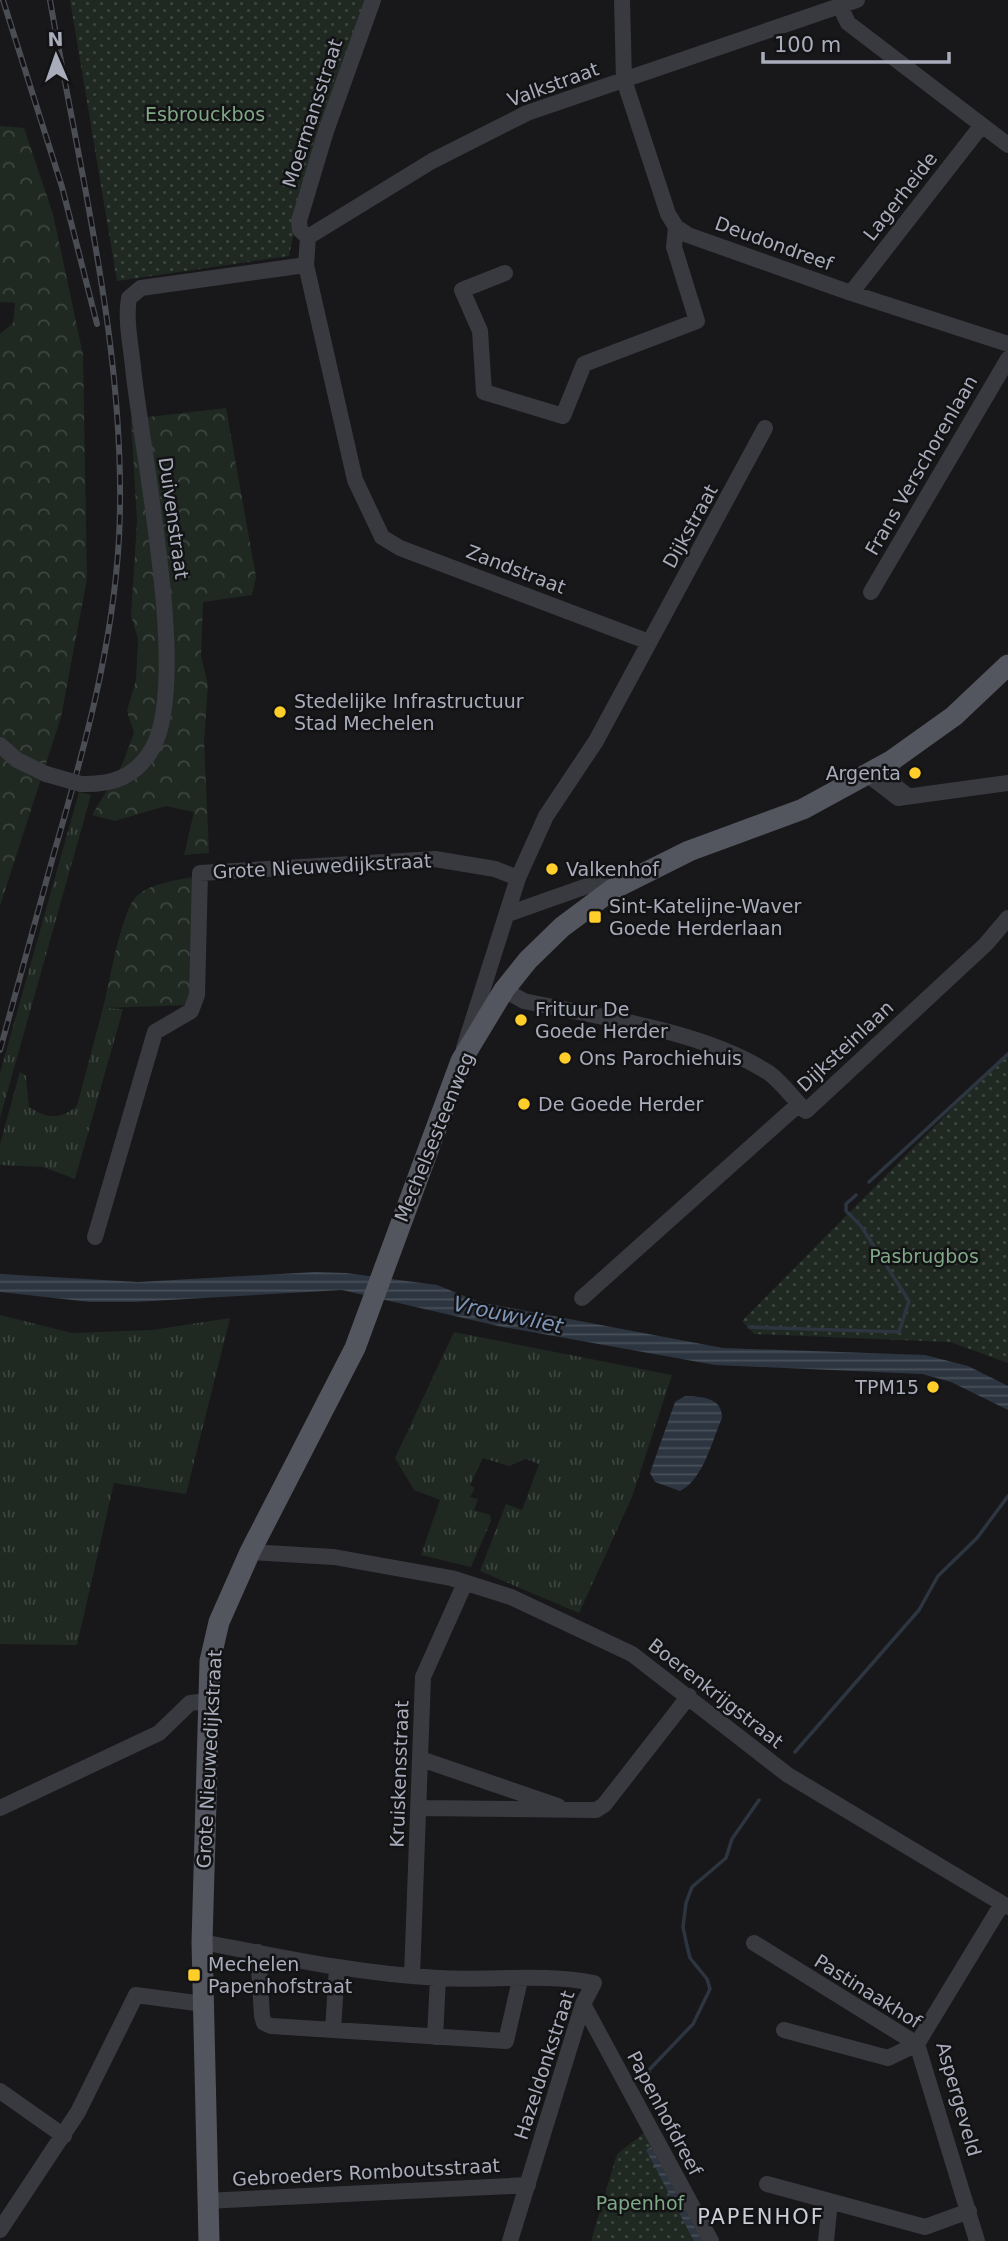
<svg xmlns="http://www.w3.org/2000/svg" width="1008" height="2241" viewBox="0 0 1008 2241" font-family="'DejaVu Sans',sans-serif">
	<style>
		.grass { fill: url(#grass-tufts) }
		.forest { fill: url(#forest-crowns) }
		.park { fill: url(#park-dots) }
		.water { fill: url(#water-rules) }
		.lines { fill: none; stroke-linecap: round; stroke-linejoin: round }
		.stream { stroke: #2d3540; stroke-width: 3.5 }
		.minor { stroke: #393940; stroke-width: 16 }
		.major { stroke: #54565f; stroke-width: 21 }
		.rail-casing { stroke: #4b4d55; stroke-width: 6 }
		.rail { stroke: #131315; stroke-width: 3.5; stroke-dasharray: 10; stroke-linecap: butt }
		.minor-bridge { stroke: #393940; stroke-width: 16 }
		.poi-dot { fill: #ffce2b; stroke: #131315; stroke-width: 2.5 }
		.labels { text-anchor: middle; stroke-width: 5; stroke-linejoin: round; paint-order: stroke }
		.street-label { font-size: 19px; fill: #a9adbb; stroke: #131315 }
		.park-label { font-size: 19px; fill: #7fa886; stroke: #131315 }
		.poi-label { font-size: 19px; fill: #a9adbb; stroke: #131315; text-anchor: start }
		.water-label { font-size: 21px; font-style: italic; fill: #7e97b9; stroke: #131315 }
		.neighbourhood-label { font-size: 21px; letter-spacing: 2px; fill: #cbcdd7; stroke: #131315 }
	</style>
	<defs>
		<pattern id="grass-tufts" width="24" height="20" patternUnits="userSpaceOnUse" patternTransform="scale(1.75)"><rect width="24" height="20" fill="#1f2922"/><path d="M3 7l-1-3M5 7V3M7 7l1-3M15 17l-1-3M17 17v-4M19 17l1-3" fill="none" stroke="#3d4540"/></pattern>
		<pattern id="forest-crowns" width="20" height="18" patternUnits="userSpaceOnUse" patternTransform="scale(1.75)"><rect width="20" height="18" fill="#1f2922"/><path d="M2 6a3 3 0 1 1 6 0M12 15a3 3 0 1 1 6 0" fill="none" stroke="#3d4540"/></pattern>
		<pattern id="park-dots" width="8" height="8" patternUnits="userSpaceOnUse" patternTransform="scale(1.75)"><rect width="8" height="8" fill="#1f2922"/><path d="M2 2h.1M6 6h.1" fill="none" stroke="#3d4540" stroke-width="1.8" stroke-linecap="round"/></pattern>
		<pattern id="water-rules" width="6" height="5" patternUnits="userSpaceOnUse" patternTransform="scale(1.75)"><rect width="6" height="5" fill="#2d3540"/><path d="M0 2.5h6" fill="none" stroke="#49505a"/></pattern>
	</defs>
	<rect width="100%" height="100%" fill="#18181a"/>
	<!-- grass -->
	<path class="grass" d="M79 792 91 795 0 1118V1073Z
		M103 1008 123 1009 75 1179 43 1167 0 1165V1144L20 1072 26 1076 29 1107C48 1119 60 1120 77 1106Z
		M0 1315 72 1333 152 1330 230 1318 186 1494 114 1483 77 1645 0 1644Z
		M454 1332 672 1375 632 1497 579 1613 480 1571 506 1504 522 1510 539 1464 526 1459 509 1466 483 1458 470 1485 475 1488 470 1497 478 1499 474 1510 490 1515 491 1521 471 1567 421 1555 440 1500 414 1490 395 1458Z"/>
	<!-- forest -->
	<path class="forest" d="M0 126 24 128 53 214 83 355 87 579 61 717 0 906V334L13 323 15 303 0 302Z
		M226 408 256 577 252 595 203 602 201 656 208 685 204 740 209 853 184 855 194 812 166 806 115 821 92 815 122 765 134 733 127 711 136 680 138 639 131 615 137 522 131 419Z
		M191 877 195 889 191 996 188 1005 103 1008C110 982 120 916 135 898 147 884 174 881 191 877Z"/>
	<!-- park -->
	<path class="park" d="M70 0H365L295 227 289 256 117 281Z
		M1008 1052V1363L950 1342 754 1334 742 1321Z
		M644 2133 703 2241H591L617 2154Z"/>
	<!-- water -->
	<path class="water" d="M315 1272 346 1273 437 1285 479 1302 723 1348 925 1355 968 1366 1008 1386V1410L951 1382 922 1374 715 1365 498 1326 342 1290 135 1302H90L0 1292V1274L138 1282Z
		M685 1396C702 1397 722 1397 722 1418 712 1441 703 1480 680 1491L655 1482 650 1473 675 1402Z
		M651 2147 702 2241H694L646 2150Z"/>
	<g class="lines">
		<!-- stream -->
		<path class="stream" d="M869 1182 1008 1054
			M749 1327 899 1332 909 1301 861 1226 846 1211V1204L856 1195
			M795 1752 919 1610 938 1576 977 1538 1008 1496
			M695 2168 651 2095 649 2070 693 2024 710 1989 707 1979 690 1958 687 1946 683 1927 686 1903 692 1887 726 1858 732 1839 759 1800"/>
		<!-- minor -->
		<path class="minor" d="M622 0 624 80 668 214 676 227 688 235 851 293 1008 344
			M840 6 848 23 1008 145
			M308 237 300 230 299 221 326 131 373 0
			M505 273 462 290 480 331 484 392 563 416 584 364 697 321 674 247 676 227
			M851 293 982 125
			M871 592 1008 359
			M649 642 400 548 382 537 355 480 306 265 308 237 432 161 527 113 857 0
			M0 745 17 760 46 774
			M891 761 895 786 908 796
			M867 774 898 798 1008 783
			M81 784C112 785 136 777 152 749 191 683 141 449 133 367 131 346 125 319 129 298L141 288 306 265
			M518 878 546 816 596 741 765 428
			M508 914 587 886 599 884 613 889
			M504 990 524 1001C601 1018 703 1030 769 1073 780 1081 790 1094 799 1104
			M95 1237 155 1032 191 1011 197 995 200 873 435 859 495 869 518 878 464 1048
			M582 1298 799 1104 806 1111 986 944 1008 918
			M250 1552 334 1557 451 1578 511 1597 632 1654 788 1775 1008 1907
			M421 1759 558 1806
			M0 1808 159 1733 190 1703 209 1701
			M420 1808 596 1810 604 1805 689 1696
			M202 1942C280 1957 359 1974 439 1978 490 1981 544 1973 594 1983L583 2004 510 2241
			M754 1943 917 2044
			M258 1952 262 2016 264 2023 271 2026 506 2041 520 1980
			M412 1976 423 1677 465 1583
			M583 2004 711 2241
			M333 2030 337 1967
			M784 2030 888 2058 917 2044
			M435 2037 438 1978
			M0 2091 64 2136
			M767 2184 925 2227 969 2211
			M206 2201 528 2185
			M0 2230 78 2112 136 1995 203 2004
			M826 2241 830 2201
			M977 2241 917 2044 1002 1904"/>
		<!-- major -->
		<path class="major" d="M209 2241 202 1942 210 1661 219 1622 250 1552 355 1348 461 1061 504 990 528 960 562 927 613 889 689 851 803 809 891 761 954 716 1008 665"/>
		<defs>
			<path id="rail" d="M3 0 62 187 97 324
				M0 1050C18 985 36 919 54 853 84 750 113 646 119 538 128 359 80 175 50 0"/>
		</defs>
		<!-- rail casing -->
		<use href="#rail" class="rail-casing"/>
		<!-- rail -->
		<use href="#rail" class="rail"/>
		<!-- minor-bridge -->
		<path class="minor-bridge" d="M46 774 81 784"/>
	</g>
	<!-- markers -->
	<g class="poi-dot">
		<circle cx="280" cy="712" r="7"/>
		<circle cx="915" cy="773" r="7"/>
		<circle cx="552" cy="869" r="7"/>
		<rect x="588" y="910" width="14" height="14" rx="3.5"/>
		<circle cx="521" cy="1020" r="7"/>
		<circle cx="565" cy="1058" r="7"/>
		<circle cx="524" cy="1104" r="7"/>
		<circle cx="933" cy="1387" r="7"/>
		<rect x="187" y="1968" width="14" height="14" rx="3.5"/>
	</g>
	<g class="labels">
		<!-- street labels -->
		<g class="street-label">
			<text transform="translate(553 84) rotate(-20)" y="7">Valkstraat</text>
			<text transform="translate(312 113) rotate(-72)" y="7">Moermansstraat</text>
			<text transform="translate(900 196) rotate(-52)" y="7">Lagerheide</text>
			<text transform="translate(774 243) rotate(20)" y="7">Deudondreef</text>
			<text transform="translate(921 465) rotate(-60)" y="7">Frans Verschorenlaan</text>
			<text transform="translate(174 518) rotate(82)" y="7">Duivenstraat</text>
			<text transform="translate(690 526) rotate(-61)" y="7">Dijkstraat</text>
			<text transform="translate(516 569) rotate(21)" y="7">Zandstraat</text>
			<text transform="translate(322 866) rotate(-3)" y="7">Grote Nieuwedijkstraat</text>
			<text transform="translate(845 1046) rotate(-43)" y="7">Dijksteinlaan</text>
			<text transform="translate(434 1137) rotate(-68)" y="7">Mechelsesteenweg</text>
			<text transform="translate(716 1693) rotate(38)" y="7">Boerenkrijgstraat</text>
			<text transform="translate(209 1759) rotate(-87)" y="7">Grote Nieuwedijkstraat</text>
			<text transform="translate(399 1774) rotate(-88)" y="7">Kruiskensstraat</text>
			<text transform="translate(868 1991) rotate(32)" y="7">Pastinaakhof</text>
			<text transform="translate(544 2065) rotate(-72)" y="7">Hazeldonkstraat</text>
			<text transform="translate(959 2099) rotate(74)" y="7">Aspergeveld</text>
			<text transform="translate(665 2113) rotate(62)" y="7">Papenhofdreef</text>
			<text transform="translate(366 2172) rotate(-3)" y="7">Gebroeders Romboutsstraat</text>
		</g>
		<!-- park labels -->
		<g class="park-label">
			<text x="205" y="121">Esbrouckbos</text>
			<text x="924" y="1263">Pasbrugbos</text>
			<text x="640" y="2210">Papenhof</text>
		</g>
		<!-- poi labels -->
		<g class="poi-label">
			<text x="294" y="708">Stedelijke Infrastructuur<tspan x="294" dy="22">Stad Mechelen</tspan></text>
			<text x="901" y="780" text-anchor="end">Argenta</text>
			<text x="566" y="876">Valkenhof</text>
			<text x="609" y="913">Sint-Katelijne-Waver<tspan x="609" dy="22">Goede Herderlaan</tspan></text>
			<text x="535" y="1016">Frituur De<tspan x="535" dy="22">Goede Herder</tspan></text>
			<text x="579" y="1065">Ons Parochiehuis</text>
			<text x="538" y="1111">De Goede Herder</text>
			<text x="919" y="1394" text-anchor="end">TPM15</text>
			<text x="208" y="1971">Mechelen<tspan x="208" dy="22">Papenhofstraat</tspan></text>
		</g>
		<!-- water labels -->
		<g class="water-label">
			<text transform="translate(508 1315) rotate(12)" y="7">Vrouwvliet</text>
		</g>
		<!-- neighbourhood labels -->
		<g class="neighbourhood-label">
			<text x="761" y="2224">PAPENHOF</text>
		</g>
	</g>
	<!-- north arrow -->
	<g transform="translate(56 56) rotate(358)" stroke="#131315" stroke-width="5" paint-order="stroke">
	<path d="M0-5L12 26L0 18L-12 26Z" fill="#a9adbb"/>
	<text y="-10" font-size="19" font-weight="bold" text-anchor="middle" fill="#a9adbb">N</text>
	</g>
	<!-- scale -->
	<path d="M763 52v10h186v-10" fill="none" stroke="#a9adbb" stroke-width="3.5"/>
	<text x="774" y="52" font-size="21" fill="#a9adbb" stroke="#131315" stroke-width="5" paint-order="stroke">100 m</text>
</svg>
